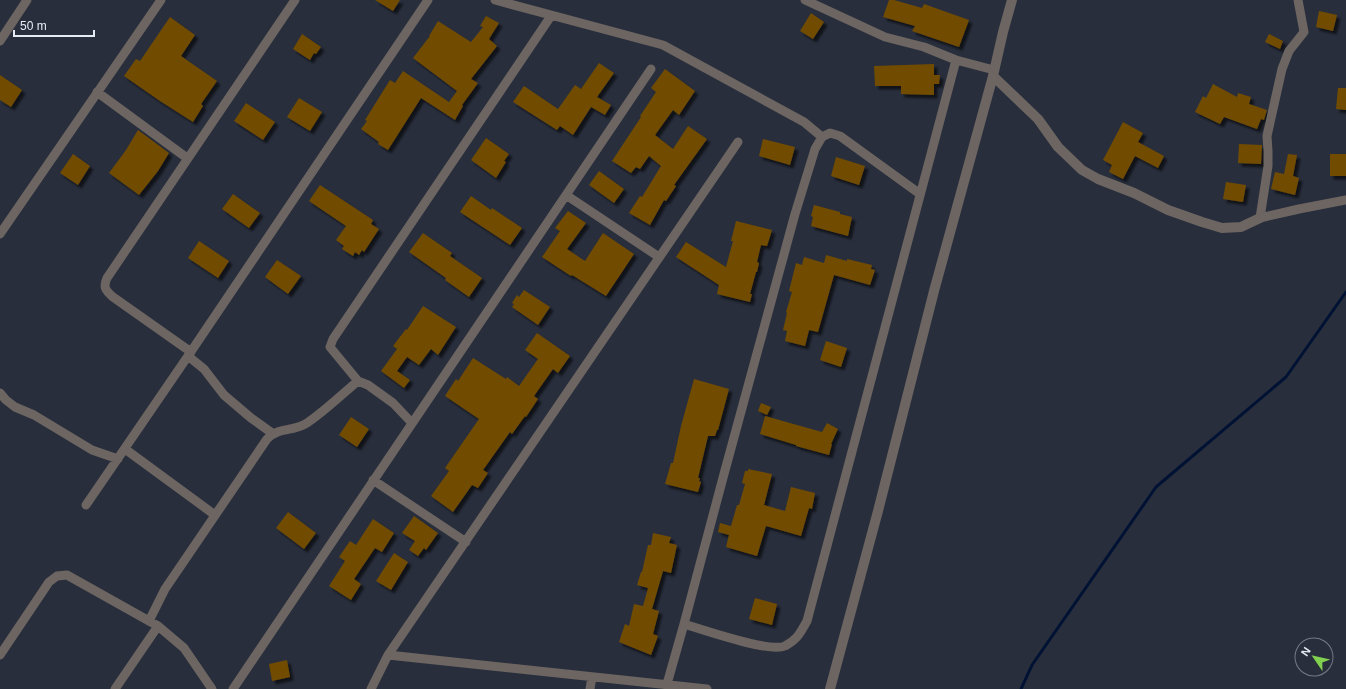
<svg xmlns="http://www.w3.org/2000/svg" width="1346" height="689" viewBox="0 0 1346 689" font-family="Helvetica,sans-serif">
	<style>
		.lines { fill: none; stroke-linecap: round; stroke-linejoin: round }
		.stream { stroke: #001234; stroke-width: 3 }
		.building { fill: #704c00; filter: url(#shadow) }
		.minor { stroke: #6c6561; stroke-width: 9 }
		.tertiary { stroke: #6c6561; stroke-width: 10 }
	</style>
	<defs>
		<filter id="shadow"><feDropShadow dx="3.5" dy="3.5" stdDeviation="1" flood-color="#0009"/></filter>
	</defs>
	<rect width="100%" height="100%" fill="#282e3c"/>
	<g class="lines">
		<!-- stream -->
		<path class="stream" d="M1021 689 1032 665 1156 487 1286 377 1346 292"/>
	</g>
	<!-- building -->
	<path class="building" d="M375 0H400L393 11Z
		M889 0H894L922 8 924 4 969 20 959 47 912 31 915 26 883 17Z
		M1319 11 1337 15 1333 31 1316 27Z
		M811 13 824 22 813 39 800 31Z
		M486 16 499 23 489 39 497 46 471 79 478 83 462 105 463 106 455 120 421 98 388 150 378 144 379 142 361 129 367 121 365 120 390 80 395 83 403 71 449 102 457 91 413 58 430 36H429L438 21 471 42 483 27 480 26Z
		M170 17 195 35 181 56 217 81 201 104 203 106 193 122 160 101 124 76 136 59 140 61Z
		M302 34 321 47 316 54 314 53 310 60 293 49Z
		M1269 34 1283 41 1280 49 1265 42Z
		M599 63 614 73 597 97 611 105 605 115 591 107 573 135 560 126 557 130 513 102 524 86 558 109 575 85 581 89Z
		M934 64V75H940L939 84H934V95L901 94V86H875L874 66Z
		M665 69 695 91 679 115 673 110 655 135 673 149 688 126 707 139 674 185 676 186 666 201 664 200 650 225 629 213 640 196 642 197 661 166 649 156 640 169 636 167 631 173 612 161 641 117 640 116 656 92 651 88Z
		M0 75 22 90 11 107 0 100Z
		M1213 84 1237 97 1238 93 1251 97 1249 104 1267 110 1264 120 1261 119 1257 129 1224 117 1220 124 1195 112 1203 96 1206 98Z
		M1338 88H1346V110L1336 109Z
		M299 98 322 112 310 131 287 117Z
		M246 103 275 122 263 140 234 121Z
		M1123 122 1143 133 1138 142 1164 156 1158 168 1135 156 1123 179 1109 172 1112 165 1103 160Z
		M138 130 169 153 158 171 139 195 109 173 126 150Z
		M486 138 509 154 504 161 506 162 496 178 471 160Z
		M763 139 795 147 790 165 759 156Z
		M1239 144 1262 145 1261 164 1238 163Z
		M73 154 90 166 78 185 60 173Z
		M1288 154 1297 155 1293 176 1299 178 1295 195 1271 189 1275 172 1284 174Z
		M1330 154H1346V176H1330Z
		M836 157 865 166 859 185 831 176Z
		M599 171 624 189 614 203 589 185Z
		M1226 182 1246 185 1243 202 1223 199Z
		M320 185 373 220 371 224 379 229 364 252 362 250 359 255 355 252 353 256 342 249 344 246 336 240 346 226 309 201Z
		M233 194 260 213 249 228 222 209Z
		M471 196 491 210 492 208 522 228 510 245 460 212Z
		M814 205 840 212V214L852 217 848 236 811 226 813 217 811 216Z
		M568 211 586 223 567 249 585 261 603 233 634 254 606 296 572 275 571 276 542 257 560 231 555 228Z
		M736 221 772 230 767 246 761 245 757 262 759 263 757 272H756L750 294H752L750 302 717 294 719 285 676 257 686 242 726 267 733 241H731Z
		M423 233 452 253 450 256 482 278 469 297 445 280 446 278 409 252Z
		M199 241 229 261 218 278 188 258Z
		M826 255 847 261V259L872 265 871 269 875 270 870 285 834 275 818 332 809 330 805 346 785 341 787 331 783 330 787 313 786 312 792 292 789 291 796 263 802 265 804 257 824 263Z
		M277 260 301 276 288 294 265 277Z
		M524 290 550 307 538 325 512 307 514 304 512 303 517 295 519 297Z
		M423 306 456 327 438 355 431 349 419 365 407 357 397 371 410 380 404 388 381 371 397 349 393 346 406 329 407 330Z
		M537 333 570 356 558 373 553 369 534 396 538 399 526 417 525 416 512 434 510 432 483 470 488 473 478 488 472 485 453 512 431 496 449 471 445 468 479 419 445 396 456 379 458 381 473 358 506 379 507 377 519 386 538 359 525 350Z
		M826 341 847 348 841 367 820 360Z
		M694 379 729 389 718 430H717L715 436H708L698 478H700L699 481 701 482 698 492 665 484 671 463H673L681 426Z
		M761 403 771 407 767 415 758 411Z
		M765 416 822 432 827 423 838 429 831 444H832L829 455 796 446V445L760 434Z
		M351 417 369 429 357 447 339 435Z
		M748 469 772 474 764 505 785 511 791 487 815 493 812 509 809 508 801 536 766 526 757 556 726 547 729 535 718 532 720 523 731 526 737 505H739L745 484 742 483 745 471H748Z
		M288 512 316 533 304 549 276 528Z
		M414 516 438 533 426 550 424 548 418 556 409 550 415 541 402 533Z
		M373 519 394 533 382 552 375 548 354 579 361 584 351 600 329 586 345 561 339 557 350 541 356 545Z
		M653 533 671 537 669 543 677 545 671 573 663 571 652 609 659 611 653 634 658 636 651 655 619 642 625 624 629 626 634 604 643 606 648 588 637 585 641 572H642L648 545H651Z
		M394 553 408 562 391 590 376 581Z
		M755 598 777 604 772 625 749 619Z
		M287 660 290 677 272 681 269 664Z"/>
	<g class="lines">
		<!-- minor -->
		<path class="minor" d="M495 0 663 45 804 122 822 137
			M805 0 885 37 924 47 956 60 994 70
			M1298 0 1304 32 1289 51 1282 69 1267 136 1268 151V166L1260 218 1299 209 1346 200
			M0 41 27 0
			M97 92 187 158
			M566 195 659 257
			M0 234 161 0
			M191 352 113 297C105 290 103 287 107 278L295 0
			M188 356 204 369 224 395 251 418 272 433
			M0 393 6 400 15 407 34 415 92 450 118 459
			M412 423 393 403 368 385 358 381 330 347 333 339 551 16
			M125 449 215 515
			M373 480 466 542
			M86 505 188 356 428 0
			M149 621 165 589 267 439C278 427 293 432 307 423 325 411 341 395 358 381
			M684 624C704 630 769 653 785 646 798 639 800 633 807 621L956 60
			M0 655 49 582 57 576 67 575 158 626 184 648 212 689
			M388 655 707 689
			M667 684 684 624 724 474 795 214 815 149 822 137 830 133 840 136 920 194
			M115 689 158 626
			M233 689 651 69
			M371 689 388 655 738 142
			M590 689 592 677"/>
		<!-- tertiary -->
		<path class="tertiary" d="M993 76 1038 119 1058 147 1082 170 1098 179 1134 193 1168 210 1202 222 1222 228 1241 227 1260 218
			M830 689 878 511 934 291 993 76 1003 32 1012 0"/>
	</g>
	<!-- north arrow -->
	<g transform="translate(1314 657) rotate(304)"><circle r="19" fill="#282e3c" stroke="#747985"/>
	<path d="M0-3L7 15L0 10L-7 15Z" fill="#82d04f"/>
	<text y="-6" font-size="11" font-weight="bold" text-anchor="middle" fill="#e6eaf3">N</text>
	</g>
	<!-- scale -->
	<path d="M14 30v6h80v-6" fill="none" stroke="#e6eaf3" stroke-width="2"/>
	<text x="20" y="30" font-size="12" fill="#e6eaf3" stroke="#282e3c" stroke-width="3" paint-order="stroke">50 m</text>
</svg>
